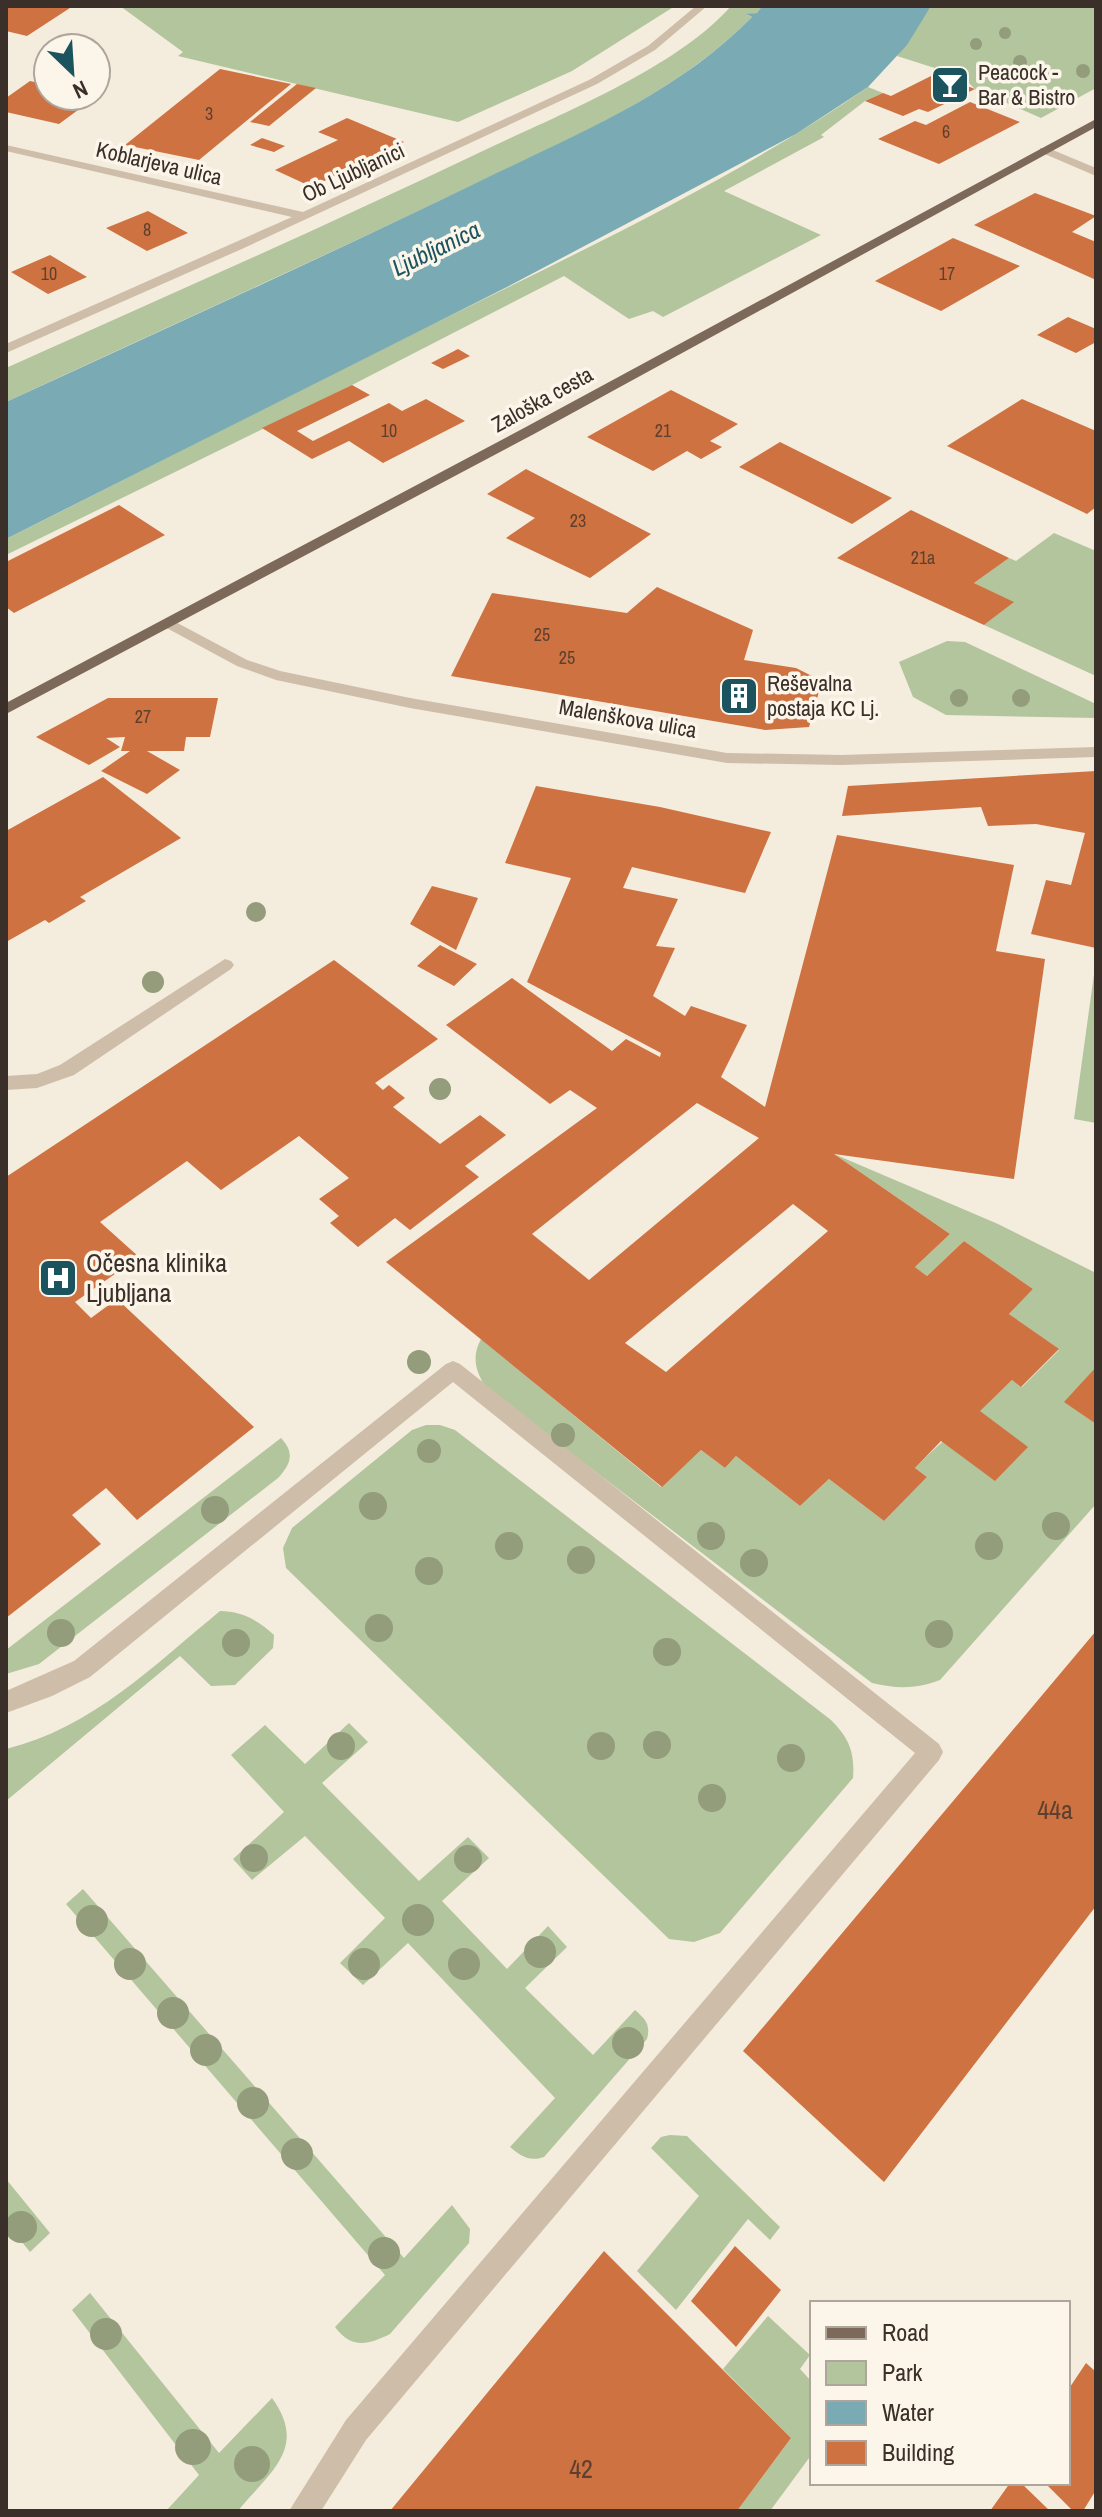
<svg xmlns="http://www.w3.org/2000/svg" width="1102" height="2517" viewBox="0 0 1102 2517" font-family="'Archivo Narrow',sans-serif">
	<style>
		.green { fill: #b3c59c }
		.water { fill: #7aabb4 }
		.building { fill: #ce7241; fill-rule: evenodd }
		.lines { fill: none; stroke-linecap: round; stroke-linejoin: round }
		.minor { fill: #cebda8; fill-rule: evenodd }
		.major { fill: #7d6959; fill-rule: evenodd }
		.tree { fill: #939c7b }
		.labels { text-anchor: middle; stroke-width: 7; stroke-linejoin: round; paint-order: stroke }
		.far-number-label { font-size: 18px; fill: #5f402f }
		.far-poi-label { font-size: 22px; fill: #3a3029; stroke: #fbf5ea; text-anchor: start }
		.far-street-label { font-size: 22px; fill: #3a3029; stroke: #fbf5ea }
		.far-water-label { font-size: 24px; font-style: italic; fill: #1b545f; stroke: #fbf5ea }
		.poi-label { font-size: 26px; fill: #3a3029; stroke: #fbf5ea; text-anchor: start }
		.near-number-label { font-size: 26px; fill: #5f402f }
	</style>
	<rect width="100%" height="100%" fill="#f4ecdd"/>
	<!-- green -->
	<path class="green" d="M120 6H675L572 71 458 122 178 56 183 52Z
		M731 6H762L757 13 747 15 752 17C674 96 567 140 468 187 315 261 160 330 6 402V368C167 296 328 225 487 149 561 114 678 67 731 6Z
		M931 6H1096V88L1041 118 975 89 963 77 897 56Z
		M868 87 883 93 865 101 821 135 824 137 724 191 821 235 663 317 653 311 629 319 564 276 352 385 6 555V539C149 468 290 394 433 324 579 252 734 180 868 87Z
		M1054 533 1096 551V676L984 625 1013 602 974 583 1009 558 1016 561Z
		M947 641 965 642 1096 704V718L946 715 913 697 899 662Z
		M1095 967H1096V1123L1074 1119Z
		M834 1154 998 1224 1096 1273V1367L1065 1402 1096 1424V1504L940 1680C916 1689 897 1689 872 1683L486 1388C476 1371 471 1358 481 1339L661 1487 701 1450 725 1468 736 1456 800 1506 829 1479 884 1521 927 1477 915 1468C945 1437 980 1411 1012 1380L1022 1387 1059 1350 1009 1314 1033 1289 964 1241 927 1276 915 1267 950 1234Z
		M426 1425H440L455 1430 831 1720C849 1738 855 1752 853 1778L720 1933 694 1942 669 1939 286 1568 283 1548 292 1528 412 1430Z
		M281 1438C295 1453 291 1464 278 1478L39 1664 6 1674V1650Z
		M220 1611C241 1611 258 1620 274 1635L273 1648 235 1685 211 1686 180 1656 6 1801V1749C92 1728 153 1666 220 1611Z
		M349 1723 368 1742 322 1783 419 1881 468 1837 489 1858 442 1901 507 1969 548 1926 567 1947 525 1988 593 2055 635 2010C645 2019 651 2024 647 2039L544 2157C529 2162 521 2156 510 2147L555 2098 408 1943 363 1985 340 1963 385 1918 305 1836 252 1880 233 1859 284 1812 231 1755 265 1725 305 1764Z
		M83 1889 404 2258 452 2205 470 2229 469 2243 390 2334C368 2345 351 2349 335 2327L385 2275 66 1904Z
		M670 2135 687 2136 692 2141 780 2227 770 2240 748 2219 676 2310 637 2271 699 2196 651 2148 661 2137Z
		M6 2179 50 2233 30 2252 6 2222Z
		M90 2293 219 2453 272 2398C309 2449 268 2473 238 2511H166L199 2475 72 2310Z
		M768 2316 810 2355 800 2369 812 2382V2454L770 2511H737L791 2438 723 2369Z"/>
	<!-- water -->
	<path class="water" d="M762 6H931L907 45 868 87 796 134 507 287 6 539V402C164 329 322 258 478 182 573 136 677 94 752 17L746 14 757 13Z"/>
	<!-- building -->
	<path class="building" d="M6 6H73L27 36 6 31Z
		M220 69 291 84 199 160 125 145Z
		M935 74 975 89 928 112 919 109 903 116 865 101 883 93 891 96Z
		M30 81 48 85V96H97L59 124 6 112V98Z
		M297 84 316 88 269 126 250 122Z
		M970 102 1020 122 939 164 878 139 915 121 926 125Z
		M347 118 404 142 312 187 275 170 338 140 318 132Z
		M262 138 285 146 274 152 250 145Z
		M1035 193 1096 216 1072 232 1096 242V280L974 225Z
		M148 211 188 233 147 251 106 228Z
		M953 238 1020 266 941 311 875 281Z
		M50 255 87 277 48 294 11 272Z
		M1068 317 1096 329V342L1076 353 1037 335Z
		M458 349 470 356 443 369 431 363Z
		M352 385 370 395 297 431 313 441 389 403 402 411 426 399 465 421 383 463 349 441 312 459 262 428Z
		M671 390 738 424 710 441 722 447 701 459 687 451 653 471 587 437Z
		M1022 399 1096 431V507L1087 514 947 446Z
		M780 442 892 498 852 524 739 467Z
		M526 469 651 534 590 578 506 538 535 518 487 494Z
		M119 505 165 535 14 613 6 607V562Z
		M911 510 1009 558 974 583 1014 602 984 625 837 558Z
		M657 587 753 630 744 660 796 668 822 681 809 727 765 730 451 676 492 593 627 613Z
		M108 698H218L210 737H186L184 751H147L180 770 147 794 101 771 130 751H121L125 737 106 738 120 747 89 765 36 737Z
		M1096 771V948L1031 934 1046 880 1071 885 1085 833 1036 824 988 826 981 807 842 816 848 786Z
		M103 777 181 838 80 897 86 901 49 923 45 920 6 942V831Z
		M536 786 660 807 771 832 745 893 632 867 623 888 678 899 656 946 675 948 653 996 685 1016 691 1006 747 1025 721 1077 765 1107 837 835 1014 865 996 951 1045 959 1014 1179 834 1154 950 1234 915 1267 927 1276 964 1241 1033 1289 1009 1314 1059 1349 1021 1387 1012 1380 980 1411 1028 1447 995 1481 941 1441 915 1468 927 1477 884 1521 829 1479 800 1506 736 1456 725 1468 701 1450 662 1487 386 1262 597 1108 570 1090 550 1104 446 1025 512 978 612 1051 626 1039 660 1057 661 1053 527 982 571 878 505 863ZM697 1103 759 1138 589 1280 532 1234ZM793 1204 828 1231 666 1372 625 1343Z
		M432 886 478 898 456 950 410 924Z
		M440 945 477 964 454 986 417 966Z
		M334 960 438 1039 375 1083 383 1090 389 1085 405 1098 393 1107 440 1144 480 1115 506 1135 465 1166 479 1177 410 1230 395 1218 358 1247 330 1223 339 1216 319 1199 349 1178 299 1136 221 1190 187 1161 100 1222 139 1257 75 1302 91 1318 117 1299 254 1427 137 1520 106 1488 72 1515 101 1544 6 1618V1177Z
		M1096 1367V1424L1064 1402Z
		M1096 1631V1906L884 2182 743 2051Z
		M735 2246 781 2290 736 2347 691 2301Z
		M604 2251 791 2438 737 2511H390Z
		M1086 2363 1096 2372V2490L1083 2511H1073L1045 2483H1068V2390Z
		M1010 2483H1021L1050 2511H990Z"/>
	<g class="lines">
		<!-- minor -->
		<path class="minor" d="M696 6H707L655 50 597 84 244 248 6 353V344L292 217 6 151V145L303 212 589 80 648 46Z
			M1040 148H1048L1096 168V176L1040 152Z
			M168 618 247 660 280 671 410 698 727 753 842 755 1096 747V757L842 765 727 763 410 708 276 680 237 666 163 626 160 623Z
			M225 959 231 961 234 965 231 969 74 1075 37 1088 6 1090V1076L37 1074 60 1065Z
			M453 1361 460 1364 939 1744 943 1752 939 1760 366 2440 321 2511H289L346 2420 915 1753 453 1382 90 1677 52 1696 6 1713V1691L74 1661 446 1364Z"/>
		<!-- major -->
		<path class="major" d="M1096 119V127L534 434 6 714V703L524 428Z"/>
	</g>
	<!-- trees -->
	<g class="tree">
		<circle cx="1005" cy="33" r="6"/>
		<circle cx="976" cy="44" r="6"/>
		<circle cx="1020" cy="62" r="7"/>
		<circle cx="1083" cy="71" r="7"/>
		<circle cx="959" cy="698" r="9"/>
		<circle cx="1021" cy="698" r="9"/>
		<circle cx="256" cy="912" r="10"/>
		<circle cx="153" cy="982" r="11"/>
		<circle cx="440" cy="1089" r="11"/>
		<circle cx="419" cy="1362" r="12"/>
		<circle cx="563" cy="1435" r="12"/>
		<circle cx="429" cy="1451" r="12"/>
		<circle cx="373" cy="1506" r="14"/>
		<circle cx="215" cy="1510" r="14"/>
		<circle cx="1056" cy="1526" r="14"/>
		<circle cx="711" cy="1536" r="14"/>
		<circle cx="509" cy="1546" r="14"/>
		<circle cx="989" cy="1546" r="14"/>
		<circle cx="581" cy="1560" r="14"/>
		<circle cx="754" cy="1563" r="14"/>
		<circle cx="429" cy="1571" r="14"/>
		<circle cx="379" cy="1628" r="14"/>
		<circle cx="61" cy="1633" r="14"/>
		<circle cx="939" cy="1634" r="14"/>
		<circle cx="236" cy="1643" r="14"/>
		<circle cx="667" cy="1652" r="14"/>
		<circle cx="657" cy="1745" r="14"/>
		<circle cx="341" cy="1746" r="14"/>
		<circle cx="601" cy="1746" r="14"/>
		<circle cx="791" cy="1758" r="14"/>
		<circle cx="712" cy="1798" r="14"/>
		<circle cx="254" cy="1858" r="14"/>
		<circle cx="468" cy="1859" r="14"/>
		<circle cx="418" cy="1920" r="16"/>
		<circle cx="92" cy="1921" r="16"/>
		<circle cx="540" cy="1952" r="16"/>
		<circle cx="130" cy="1964" r="16"/>
		<circle cx="364" cy="1964" r="16"/>
		<circle cx="464" cy="1964" r="16"/>
		<circle cx="173" cy="2013" r="16"/>
		<circle cx="628" cy="2043" r="16"/>
		<circle cx="206" cy="2050" r="16"/>
		<circle cx="253" cy="2103" r="16"/>
		<circle cx="297" cy="2154" r="16"/>
		<circle cx="21" cy="2227" r="16"/>
		<circle cx="384" cy="2253" r="16"/>
		<circle cx="106" cy="2334" r="16"/>
		<circle cx="193" cy="2447" r="18"/>
		<circle cx="252" cy="2464" r="18"/>
	</g>
	<!-- icons -->
	<defs>
		<symbol id="bar-square" viewBox="-11 -11 22 22"><rect x="-9" y="-9" width="18" height="18" rx="4" fill="#1b545f" stroke="#fbf5ea"/><path d="M-6-5H6L.8 .8V4.5H3.5V6h-7V4.5H-.8V.8Z" fill="#fff"/></symbol>
		<symbol id="building-square" viewBox="-11 -11 22 22"><rect x="-9" y="-9" width="18" height="18" rx="4" fill="#1b545f" stroke="#fbf5ea"/><path d="M-4-6H4V6H1V3H-1V6H-4ZM-2.5-4.3h1.7v1.8h-1.7ZM.8-4.3h1.7v1.8H.8ZM-2.5-1h1.7V.8h-1.7ZM.8-1h1.7V.8H.8Z" fill="#fff"/></symbol>
		<symbol id="hospital-square" viewBox="-11 -11 22 22"><rect x="-9" y="-9" width="18" height="18" rx="4" fill="#1b545f" stroke="#fbf5ea"/><path d="M-5-5h3v3.5h4V-5h3V5h-3V1.5h-4V5h-3Z" fill="#fff"/></symbol>
	</defs>
	<g fill-rule="evenodd">
		<use href="#bar-square" x="928" y="63" width="44" height="44"/>
		<use href="#building-square" x="717" y="674" width="44" height="44"/>
		<use href="#hospital-square" x="36" y="1256" width="44" height="44"/>
	</g>
	<g class="labels">
		<!-- far-number labels -->
		<g class="far-number-label">
			<text x="209" y="120">3</text>
			<text x="946" y="138">6</text>
			<text x="147" y="236">8</text>
			<text x="49" y="280">10</text>
			<text x="947" y="280">17</text>
			<text x="389" y="437">10</text>
			<text x="663" y="437">21</text>
			<text x="578" y="527">23</text>
			<text x="923" y="564">21a</text>
			<text x="542" y="641">25</text>
			<text x="567" y="664">25</text>
			<text x="143" y="723">27</text>
		</g>
		<!-- far-poi labels -->
		<g class="far-poi-label">
			<text x="978" y="80">Peacock -<tspan x="978" dy="25">Bar &amp; Bistro</tspan></text>
			<text x="767" y="691">Reševalna<tspan x="767" dy="25">postaja KC Lj.</tspan></text>
		</g>
		<!-- far-street labels -->
		<g class="far-street-label">
			<text transform="translate(159 163) rotate(13)" y="8">Koblarjeva ulica</text>
			<text transform="translate(353 172) rotate(-25)" y="8">Ob Ljubljanici</text>
			<text transform="translate(542 399) rotate(-29)" y="8">Zaloška cesta</text>
			<text transform="translate(628 718) rotate(10)" y="8">Malenškova ulica</text>
		</g>
		<!-- far-water labels -->
		<g class="far-water-label">
			<text transform="translate(436 249) rotate(-26)" y="8">Ljubljanica</text>
		</g>
		<!-- poi labels -->
		<g class="poi-label">
			<text x="86" y="1272">Očesna klinika<tspan x="86" dy="30">Ljubljana</tspan></text>
		</g>
		<!-- near-number labels -->
		<g class="near-number-label">
			<text x="1055" y="1819">44a</text>
			<text x="581" y="2478">42</text>
		</g>
	</g>
	<!-- border -->
	<rect width="1102" height="2517" fill="none" stroke="#3a3029" stroke-width="16"/>
	<!-- legend -->
	<rect x="810" y="2301" width="260" height="184" fill="#fbf5ea" stroke="#aea69d" stroke-width="2"/>
	<rect x="826" y="2327" width="40" height="12" fill="#7d6959" stroke="#aea69d" stroke-width="2"/>
	<text x="882" y="2341" font-size="24" fill="#3a3029">Road</text>
	<rect x="826" y="2361" width="40" height="24" fill="#b3c59c" stroke="#aea69d" stroke-width="2"/>
	<text x="882" y="2381" font-size="24" fill="#3a3029">Park</text>
	<rect x="826" y="2401" width="40" height="24" fill="#7aabb4" stroke="#aea69d" stroke-width="2"/>
	<text x="882" y="2421" font-size="24" fill="#3a3029">Water</text>
	<rect x="826" y="2441" width="40" height="24" fill="#ce7241" stroke="#aea69d" stroke-width="2"/>
	<text x="882" y="2461" font-size="24" fill="#3a3029">Building</text>
	<!-- north arrow -->
	<g transform="translate(72 72) rotate(155)"><circle r="38" fill="#fbf5ea" stroke="#aea69d" stroke-width="2"/>
	<path d="M0-6L14 30L0 20L-14 30Z" fill="#1b545f"/>
	<text y="-12" font-size="22" font-weight="bold" text-anchor="middle" fill="#3a3029">N</text>
	</g>
</svg>
